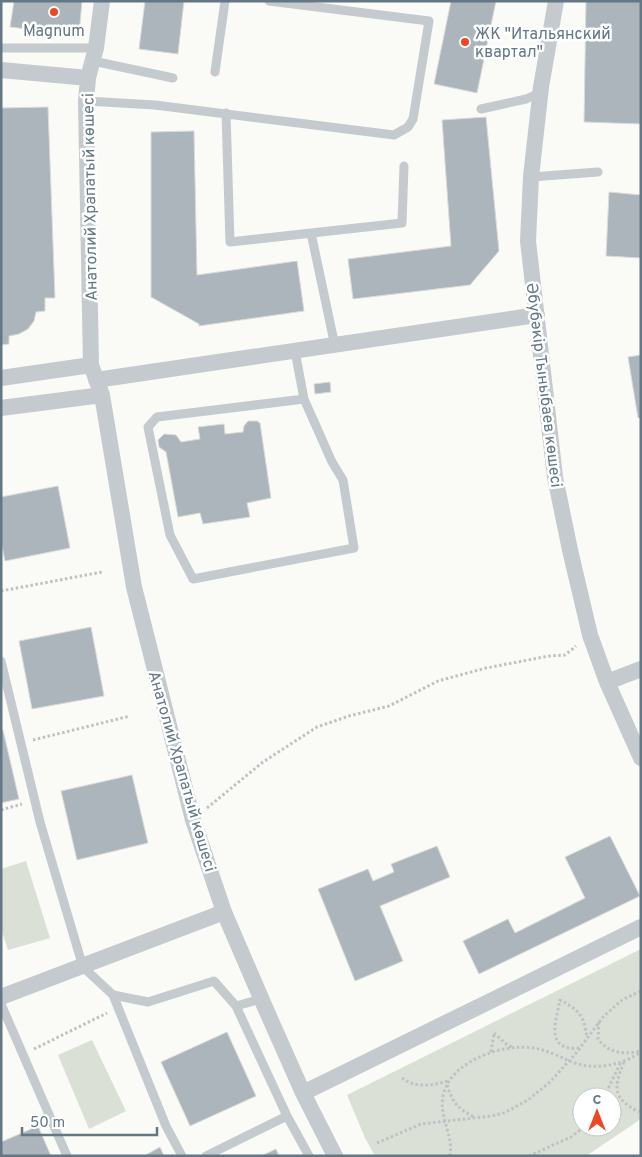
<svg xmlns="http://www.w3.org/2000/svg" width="642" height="1157" viewBox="0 0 642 1157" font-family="Overpass,sans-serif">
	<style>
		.green { fill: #dae0d6; fill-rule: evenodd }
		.building { fill: #abb5bb; stroke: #dcdbd9 }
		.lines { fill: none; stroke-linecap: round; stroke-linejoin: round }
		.path { stroke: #bec2c4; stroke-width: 3; stroke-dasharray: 2.5 2.5; stroke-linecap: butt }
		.service { stroke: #c4cacd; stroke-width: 9 }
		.minor { stroke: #c4cacd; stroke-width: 16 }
		.poi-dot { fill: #ee4823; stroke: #fff; stroke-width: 2 }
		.labels { text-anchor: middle; stroke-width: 5; stroke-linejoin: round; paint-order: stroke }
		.poi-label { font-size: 16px; fill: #637784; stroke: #fff }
		.street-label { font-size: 16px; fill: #637784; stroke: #fff }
	</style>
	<rect width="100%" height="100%" fill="#fafaf7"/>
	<!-- green -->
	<path class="green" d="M26 861 50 938 8 950 1 929V869Z
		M641 949V1119L586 1156H375L365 1138 347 1095ZM582 1097H612V1127H582Z
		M92 1040 126 1111 89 1129 58 1055Z"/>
	<!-- building -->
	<path class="building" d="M14 1H82L80 24 68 34 10 27Z
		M145 1H184L178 54 139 49Z
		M451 1H496L477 93 434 84Z
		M586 1H641V124L584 122Z
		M48 107 55 298H45V311L36 312 34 321 28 329 19 334 9 336V344L1 345V108Z
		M486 117 499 251 470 285 353 299 348 259 451 246 442 120Z
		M194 131 197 275 297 261 304 311 199 326V324L151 297V132Z
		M609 192 641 195V258L606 256Z
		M641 355V418H638L628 357Z
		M330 382 331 392 315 394 314 384Z
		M248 421H257L260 423 271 498 247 503 250 517 203 524 200 513 178 517 166 452 159 447 158 440 164 434 176 435 181 442 200 439 198 427 224 424 225 434 243 432 244 426Z
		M58 486 70 548 5 561 1 541V497Z
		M91 627 104 696 32 709 19 641Z
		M3 730 19 799 1 803V731Z
		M132 775 148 843 77 860 61 791Z
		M610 836 640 896 479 974 463 941 508 919 515 933 585 898 565 857Z
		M437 846 450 877 380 906 403 961 355 981 318 889 368 869 373 881 394 872 391 864Z
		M227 1032 256 1096 190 1126 161 1062Z
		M38 1126 51 1156H1V1142Z
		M160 1147 164 1156H144Z
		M276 1149 279 1156H261Z"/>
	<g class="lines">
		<!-- path -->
		<path class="path" d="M1 591 102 572
			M33 740 130 716
			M207 808 263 762 317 727 349 716 389 706 438 681 486 668 549 656 565 655 576 646
			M1 810 22 804
			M599 1022 598 1039C608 1053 624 1055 640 1051
			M494 1033 506 1044 513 1048
			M579 1048C574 1048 568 1049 563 1046 548 1039 558 1013 560 1000 580 1010 584 1017 587 1038
			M34 1049 107 1013
			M491 1052 494 1034
			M624 1062C613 1089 613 1098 639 1112
			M402 1078C416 1089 433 1085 448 1081
			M447 1085C453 1103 457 1108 474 1117
			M604 1097 620 1064
			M377 1143 421 1124 491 1116 504 1113 528 1100 550 1082 577 1052 603 1017 622 1000 641 991
			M450 1156C454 1135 437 1115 444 1092 453 1061 503 1043 533 1048 547 1050 560 1057 572 1062 595 1071 622 1065 641 1052
			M529 1156 571 1137 584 1127"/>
		<!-- service -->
		<path class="service" d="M1 48H96
			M93 61 173 78
			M215 72 225 1
			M86 101 155 105 394 135 408 127 413 119 429 21 269 1
			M481 109 526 99 535 95 540 89
			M226 113 230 242 402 223 404 166
			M531 177 598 172
			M311 233 335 346
			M295 351 304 399 332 462 343 480 354 548 193 579 170 535 148 427 157 417 304 399
			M1 661 40 822 83 967 113 995 166 1126 182 1156
			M113 995 148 1002 214 981 236 1006 287 1116 309 1156
			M1 1004 67 1156
			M236 1006 261 999
			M206 1156 287 1116"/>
		<!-- minor -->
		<path class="minor" d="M102 1 96 48 88 78 86 101 91 365 102 395 134 587 193 820 224 912 264 1005 303 1093 335 1156
			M556 1 541 87 531 177 528 241 555 477 570 550 590 635 607 682 641 758
			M1 70 88 78
			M1 378 91 365
			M96 380 537 315
			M1 408 102 395
			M607 682 641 669
			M1 997 224 912
			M303 1093 641 927"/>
	</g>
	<!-- markers -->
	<g class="poi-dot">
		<circle cx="54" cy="12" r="5"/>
		<circle cx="465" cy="42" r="5"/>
	</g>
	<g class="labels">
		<!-- poi labels -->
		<g class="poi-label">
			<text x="54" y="36">Magnum</text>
			<text x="475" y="39" text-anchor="start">ЖК "Итальянский<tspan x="475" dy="18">квартал"</tspan></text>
		</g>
		<!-- street labels -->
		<g class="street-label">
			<text transform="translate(89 197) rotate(-91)" y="6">Анатолий Храпатый көшесі</text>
			<text transform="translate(545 385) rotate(83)" y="6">Әбубәкір Тыныбаев көшесі</text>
			<text transform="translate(183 771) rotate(74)" y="6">Анатолий Храпатый көшесі</text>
		</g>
	</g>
	<!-- border -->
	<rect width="642" height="1157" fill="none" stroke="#637784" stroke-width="5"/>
	<!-- north arrow -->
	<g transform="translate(597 1112)"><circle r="24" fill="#ffffff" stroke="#c1c9ce"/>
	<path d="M0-4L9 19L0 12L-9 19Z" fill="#ee4823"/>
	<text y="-8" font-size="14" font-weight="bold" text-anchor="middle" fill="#637784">С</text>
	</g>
	<!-- scale -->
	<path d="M22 1127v8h135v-8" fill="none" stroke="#637784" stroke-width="2.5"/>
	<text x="30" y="1127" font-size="15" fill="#637784" stroke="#ffffff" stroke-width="4" paint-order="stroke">50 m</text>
</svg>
